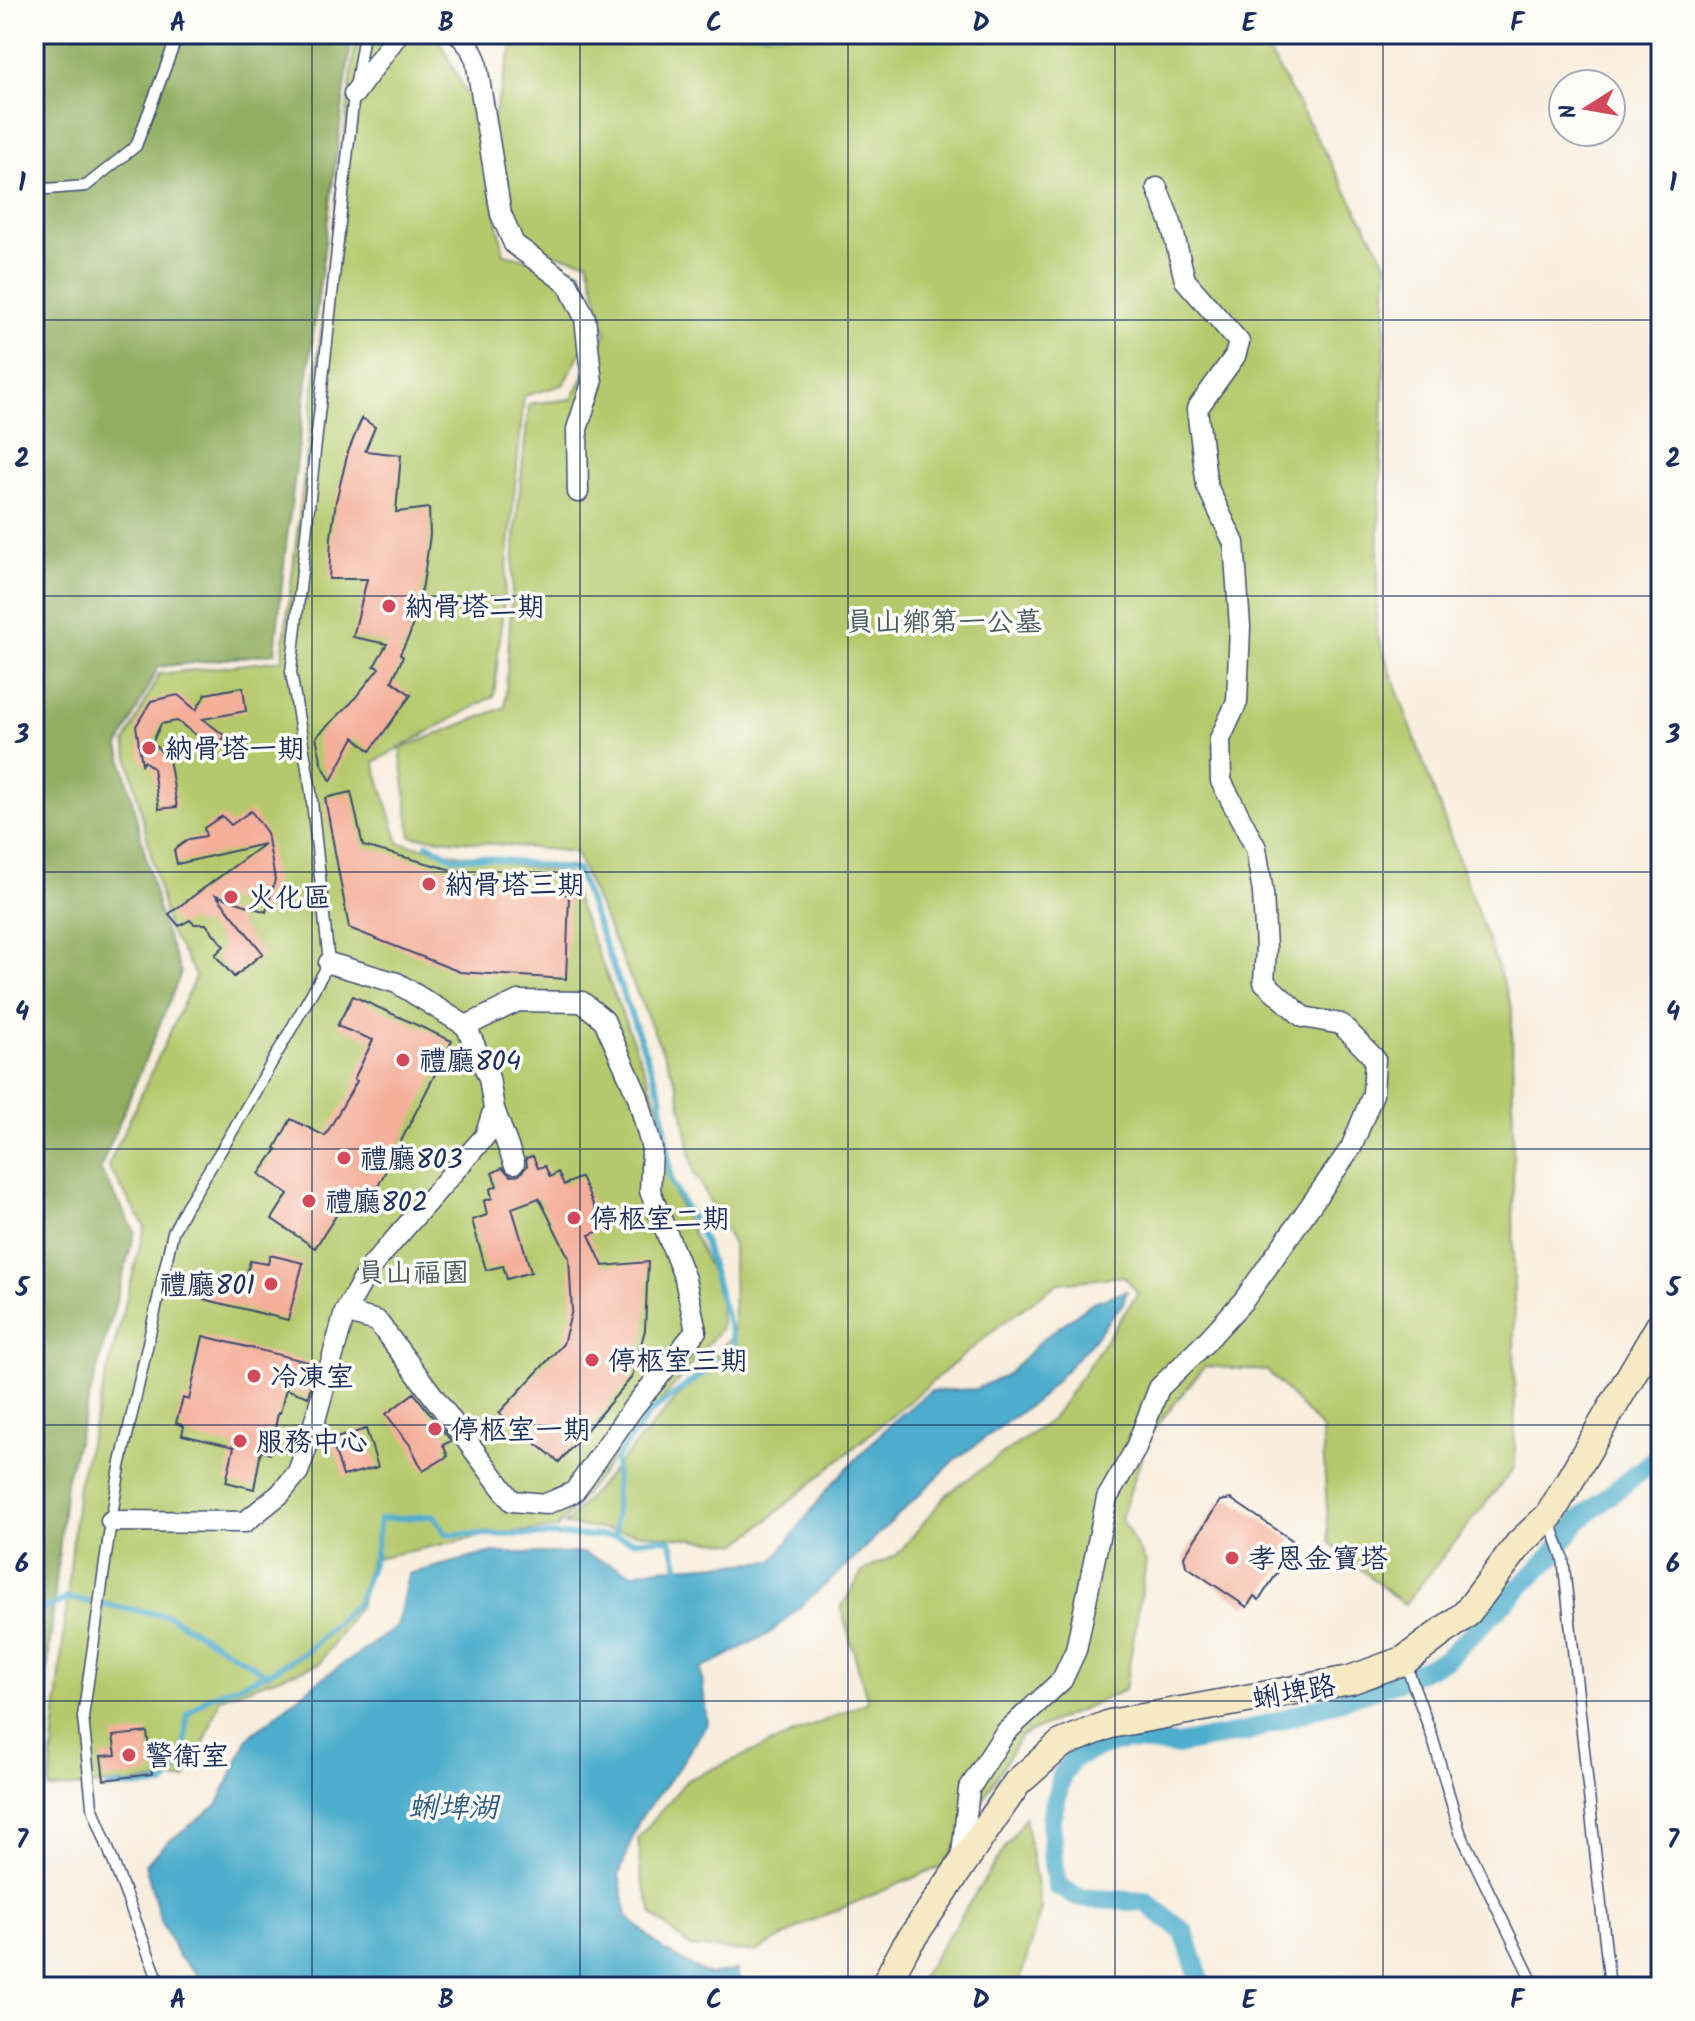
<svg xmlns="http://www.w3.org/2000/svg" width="1695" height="2021" viewBox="0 0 1695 2021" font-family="Kalam,'LXGW WenKai TC',sans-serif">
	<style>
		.green { fill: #b5c96c; stroke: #687c65; stroke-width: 2 }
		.forest { fill: #90ad60; stroke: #566e5f; stroke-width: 2 }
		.water { fill: #4dadcc; stroke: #346e95; stroke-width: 2 }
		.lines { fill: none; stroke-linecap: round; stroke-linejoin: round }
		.stream { stroke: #4dadcc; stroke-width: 6 }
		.canal { stroke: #4dadcc; stroke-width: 20 }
		.building { fill: #f4af9a }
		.lane-casing { stroke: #3c4c71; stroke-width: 13 }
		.street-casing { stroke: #3c4c71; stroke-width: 23 }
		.secondary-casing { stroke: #3c4c71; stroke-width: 31 }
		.lane { stroke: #fff; stroke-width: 10 }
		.street { stroke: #fff; stroke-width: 20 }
		.secondary { stroke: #f7e9c3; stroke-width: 28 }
		.grid { fill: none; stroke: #1b2f5e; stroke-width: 2; stroke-opacity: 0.55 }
		.poi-dot { fill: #d1495b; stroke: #fdfcf7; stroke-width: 3 }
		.labels { text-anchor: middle; stroke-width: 7; stroke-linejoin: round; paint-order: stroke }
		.poi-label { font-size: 28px; fill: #1b2f5e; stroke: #fdfcf7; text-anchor: start }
		.park-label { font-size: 28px; fill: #495d62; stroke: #fdfcf7 }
		.street-label { font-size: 28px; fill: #1b2f5e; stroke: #fdfcf7 }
		.water-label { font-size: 30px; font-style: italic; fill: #2c5b84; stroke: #fdfcf7 }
		.neatline { fill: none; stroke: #1b2f5e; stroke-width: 3 }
		.grid-label { font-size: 26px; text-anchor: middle; font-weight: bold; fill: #1b2f5e }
	</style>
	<rect width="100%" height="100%" fill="#fdfcf7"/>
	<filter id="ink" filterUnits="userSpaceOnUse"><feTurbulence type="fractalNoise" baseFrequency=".0125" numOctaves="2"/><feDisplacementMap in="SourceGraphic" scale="16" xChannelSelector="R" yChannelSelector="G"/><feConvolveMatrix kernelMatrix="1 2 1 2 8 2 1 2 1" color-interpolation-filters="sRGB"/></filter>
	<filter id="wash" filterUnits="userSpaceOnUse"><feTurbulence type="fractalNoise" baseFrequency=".006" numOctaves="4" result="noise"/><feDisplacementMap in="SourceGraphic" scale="32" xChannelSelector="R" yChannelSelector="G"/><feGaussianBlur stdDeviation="1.8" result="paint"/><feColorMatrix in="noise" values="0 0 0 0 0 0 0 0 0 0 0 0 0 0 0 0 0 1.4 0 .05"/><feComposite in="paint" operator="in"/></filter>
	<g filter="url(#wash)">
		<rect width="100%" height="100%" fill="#f8eddc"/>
		<!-- green -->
		<path class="green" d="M363 34H436L474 108 504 254 581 271 596 324 563 385 524 396 494 696 374 762 399 843 566 874 659 1106 675 1196 720 1290 721 1328 556 1529 499 1533 370 1559 361 1603 319 1664 220 1698 206 1738 186 1779 49 1789 78 1486 145 1227 108 1166 196 976 168 928 125 743 159 674 282 660 356 37Z
			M502 34H1259L1387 264 1376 631 1512 1007 1515 1467 1404 1605 1329 1542 1322 1429 1268 1371 1205 1366 1149 1435 1121 1518 1146 1563 1125 1690 1021 1736 944 1865 811 1921 756 1952 690 1947 653 1915 641 1877 638 1838 687 1780 868 1702 841 1608 863 1571 897 1555 947 1494 1052 1419 1138 1293 1124 1276 1058 1283 1000 1325 739 1544 564 1525 734 1334 733 1245 694 1172 677 1084 575 852 411 836 400 749 505 707 515 536 529 404 572 399 606 333 588 261 525 249 488 138 513 44Z
			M1025 1817 1041 1909 1018 1987H915Z"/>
		<!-- forest -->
		<path class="forest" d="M34 34H352L286 545 275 653 158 667 119 746 161 920 181 973 100 1169 135 1232 66 1482 36 1785 34 1784Z"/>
		<!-- water -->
		<path class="water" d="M1127 1291 1123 1303 1088 1346 1041 1397 955 1460 833 1578 770 1633 701 1669 707 1724 676 1771 639 1820 619 1875 627 1916 664 1951 709 1975 737 1970 741 1987H208V1984L178 1956 160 1919 145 1864 168 1842 218 1804 248 1738 317 1682 397 1627 408 1574 489 1553H582L633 1573 659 1568 773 1561 830 1486 889 1425 930 1391 976 1389 1008 1374 1043 1339 1093 1302Z"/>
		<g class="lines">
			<!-- stream -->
			<path class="stream" d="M427 844 454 858 480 857 577 870 661 1095 671 1182 704 1241 736 1349 651 1412 616 1458 615 1536
				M34 1614 68 1598 169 1616 267 1674
				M108 1787 164 1785 184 1762 187 1715 209 1697 267 1674 307 1651 358 1602 375 1555 380 1519 434 1516 446 1534 615 1536 634 1541 661 1539 670 1540 681 1574"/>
			<!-- canal -->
			<path class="canal" d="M1202 1987 1184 1932 1145 1902 1080 1898 1057 1886 1053 1863 1051 1819 1062 1775 1072 1759 1101 1746 1128 1740 1176 1745 1244 1732 1399 1681 1446 1659 1552 1556 1578 1521 1661 1454"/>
		</g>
		<g id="blocks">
			<!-- building -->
			<path class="building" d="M362 418 375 427 365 451 401 455 396 512 429 508 430 535 423 584 410 634 400 654 403 657 392 681 411 695 370 751 354 737 331 781 320 761 321 759 316 737 351 703 379 668 374 666 387 644 353 637 367 579H329L331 537 336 501 348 452Z
				M243 687 246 711 203 719 225 736 215 749 177 721 161 724 152 743 169 758 177 807 159 809 153 768 144 761 142 764 136 726 151 701 178 695 196 710 206 694Z
				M351 792 363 846 467 874 569 895 566 979 460 972 349 928 325 798Z
				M251 811 267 833 275 880 266 912 216 895 263 953 234 977 215 955 224 946 206 924H194L190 920 179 926 169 914 264 844 177 864 174 850 189 839 206 836 204 828 222 816 231 825Z
				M353 996 452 1041 370 1202 350 1194 315 1248 272 1219 288 1194 259 1174 277 1149 275 1148 291 1119 325 1136 357 1081 354 1079 373 1040 337 1026Z
				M533 1156 538 1168 545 1166 550 1177 558 1172 564 1185 581 1177 604 1229 589 1235 603 1266 648 1262 645 1330 632 1377 559 1462 499 1413 563 1344 572 1310 569 1258 539 1198 512 1208 531 1272 507 1279 503 1266 486 1270 472 1220 487 1215 484 1201 492 1198 490 1189 497 1186 492 1173 502 1168 511 1176 519 1175 527 1166 526 1158Z
				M270 1255 303 1263 288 1320 203 1299 207 1276 244 1286 250 1261 268 1264Z
				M203 1336 316 1364 308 1397 286 1389 280 1413H278L270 1454 261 1451 254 1489 226 1482 234 1447 182 1435 184 1426 176 1423 183 1398 189 1400Z
				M414 1393 451 1441 443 1445 448 1456 423 1471 410 1445 386 1414Z
				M366 1429 378 1467 343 1476 335 1451 336 1450 333 1439Z
				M1231 1499 1292 1540 1279 1559 1284 1563 1259 1600 1254 1596 1247 1607 1186 1566 1184 1556 1220 1501Z
				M147 1732 152 1774 104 1780 101 1756 116 1755 113 1736Z"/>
		</g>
	</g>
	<g filter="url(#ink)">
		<use href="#blocks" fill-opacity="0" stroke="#3c4c71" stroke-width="2"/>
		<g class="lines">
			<defs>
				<path id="lane" d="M34 190 86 186 136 146 178 34
					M1549 1518 1563 1558 1610 1987
					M1405 1662 1432 1736 1460 1832 1535 1987
					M161 1987 92 1806 83 1717 111 1521 120 1467 173 1232 186 1207 228 1139 329 963 311 792 291 672 354 94 364 34"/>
				<path id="street" d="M459 34 470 47 476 60 501 214 514 244 568 284 585 318 592 383 577 429 578 492
					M354 94 398 34
					M494 1109 514 1163
					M345 1312 377 1321 512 1501 546 1504 574 1492 633 1408 696 1331 685 1279 650 1191 652 1149 638 1097 604 1020 582 1002 518 1001 466 1026
					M111 1521 245 1522 280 1494 298 1472 310 1438 345 1312 369 1269 485 1136 494 1109 489 1078 466 1026 397 983 329 963
					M961 1864 969 1789 1005 1733 1062 1680 1076 1650 1107 1498 1135 1450 1159 1388 1204 1344 1244 1300 1351 1148 1373 1094 1375 1059 1341 1024 1303 1017 1264 982 1266 948 1263 893 1256 848 1221 781 1220 739 1237 702 1240 626 1234 543 1207 486 1197 409 1235 356 1239 342 1185 280 1171 223 1157 188"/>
				<path id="secondary" d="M884 1987 905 1948 1017 1783 1061 1744 1110 1724 1350 1680 1405 1660 1466 1614 1520 1543 1549 1516 1661 1324"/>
			</defs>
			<!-- lane casing -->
			<use href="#lane" class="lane-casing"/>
			<!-- street casing -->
			<use href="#street" class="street-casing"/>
			<!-- secondary casing -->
			<use href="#secondary" class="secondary-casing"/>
			<!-- lane -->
			<use href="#lane" class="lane"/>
			<!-- street -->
			<use href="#street" class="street"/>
			<!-- secondary -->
			<use href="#secondary" class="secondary"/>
		</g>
	</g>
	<!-- grid -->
	<path class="grid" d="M312 34V1987M580 34V1987M848 34V1987M1115 34V1987M1383 34V1987M34 320H1661M34 596H1661M34 872H1661M34 1149H1661M34 1425H1661M34 1701H1661"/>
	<!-- markers -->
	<g class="poi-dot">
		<circle cx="389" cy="606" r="8"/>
		<circle cx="149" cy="748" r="8"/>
		<circle cx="429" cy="884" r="8"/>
		<circle cx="231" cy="897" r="8"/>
		<circle cx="403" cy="1060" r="8"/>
		<circle cx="344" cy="1158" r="8"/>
		<circle cx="309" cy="1201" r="8"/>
		<circle cx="574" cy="1218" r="8"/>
		<circle cx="271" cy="1284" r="8"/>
		<circle cx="592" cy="1360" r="8"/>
		<circle cx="254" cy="1376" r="8"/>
		<circle cx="435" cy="1429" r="8"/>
		<circle cx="240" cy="1441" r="8"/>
		<circle cx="1232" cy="1558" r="8"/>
		<circle cx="129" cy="1755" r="8"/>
	</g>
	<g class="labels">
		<!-- poi labels -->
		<g class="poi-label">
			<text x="405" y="616">納骨塔二期</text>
			<text x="165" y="758">納骨塔一期</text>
			<text x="445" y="894">納骨塔三期</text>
			<text x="247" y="907">火化區</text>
			<text x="419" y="1070">禮廳804</text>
			<text x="360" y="1168">禮廳803</text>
			<text x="325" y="1211">禮廳802</text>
			<text x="590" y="1228">停柩室二期</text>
			<text x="255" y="1294" text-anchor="end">禮廳801</text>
			<text x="608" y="1370">停柩室三期</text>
			<text x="270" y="1386">冷凍室</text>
			<text x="451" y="1439">停柩室一期</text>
			<text x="256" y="1451">服務中心</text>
			<text x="1248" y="1568">孝恩金寶塔</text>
			<text x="145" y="1765">警衛室</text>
		</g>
		<!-- park labels -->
		<g class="park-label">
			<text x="944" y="631">員山鄉第一公墓</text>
			<text x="413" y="1282">員山福園</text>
		</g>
		<!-- street labels -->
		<g class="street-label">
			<text transform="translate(1294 1691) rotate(-10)" y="10">蜊埤路</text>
		</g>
		<!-- water labels -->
		<g class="water-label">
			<text x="453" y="1817">蜊埤湖</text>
		</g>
	</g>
	<!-- margin -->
	<rect width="1695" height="2021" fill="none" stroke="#fdfcf7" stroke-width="88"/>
	<!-- north arrow -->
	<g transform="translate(1587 108) rotate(259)"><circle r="38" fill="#fdfcf7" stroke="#a3aaba" stroke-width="2"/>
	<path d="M0-6L14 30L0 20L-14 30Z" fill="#d1495b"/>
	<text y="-12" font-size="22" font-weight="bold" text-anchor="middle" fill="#1b2f5e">N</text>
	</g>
	<rect x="44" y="44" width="1607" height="1933" class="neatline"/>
	<g class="grid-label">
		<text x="178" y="31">A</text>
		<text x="446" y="31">B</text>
		<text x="714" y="31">C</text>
		<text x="981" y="31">D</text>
		<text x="1249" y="31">E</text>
		<text x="1517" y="31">F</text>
		<text x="22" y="191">1</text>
		<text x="1673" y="191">1</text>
		<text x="22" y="467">2</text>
		<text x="1673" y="467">2</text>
		<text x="22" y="743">3</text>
		<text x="1673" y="743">3</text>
		<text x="22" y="1020">4</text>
		<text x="1673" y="1020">4</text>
		<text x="22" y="1296">5</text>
		<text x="1673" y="1296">5</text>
		<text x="22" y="1572">6</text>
		<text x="1673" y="1572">6</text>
		<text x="22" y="1848">7</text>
		<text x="1673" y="1848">7</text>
		<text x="178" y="2008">A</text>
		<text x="446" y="2008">B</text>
		<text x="714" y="2008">C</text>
		<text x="981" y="2008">D</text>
		<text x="1249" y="2008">E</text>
		<text x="1517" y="2008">F</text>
	</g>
</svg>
